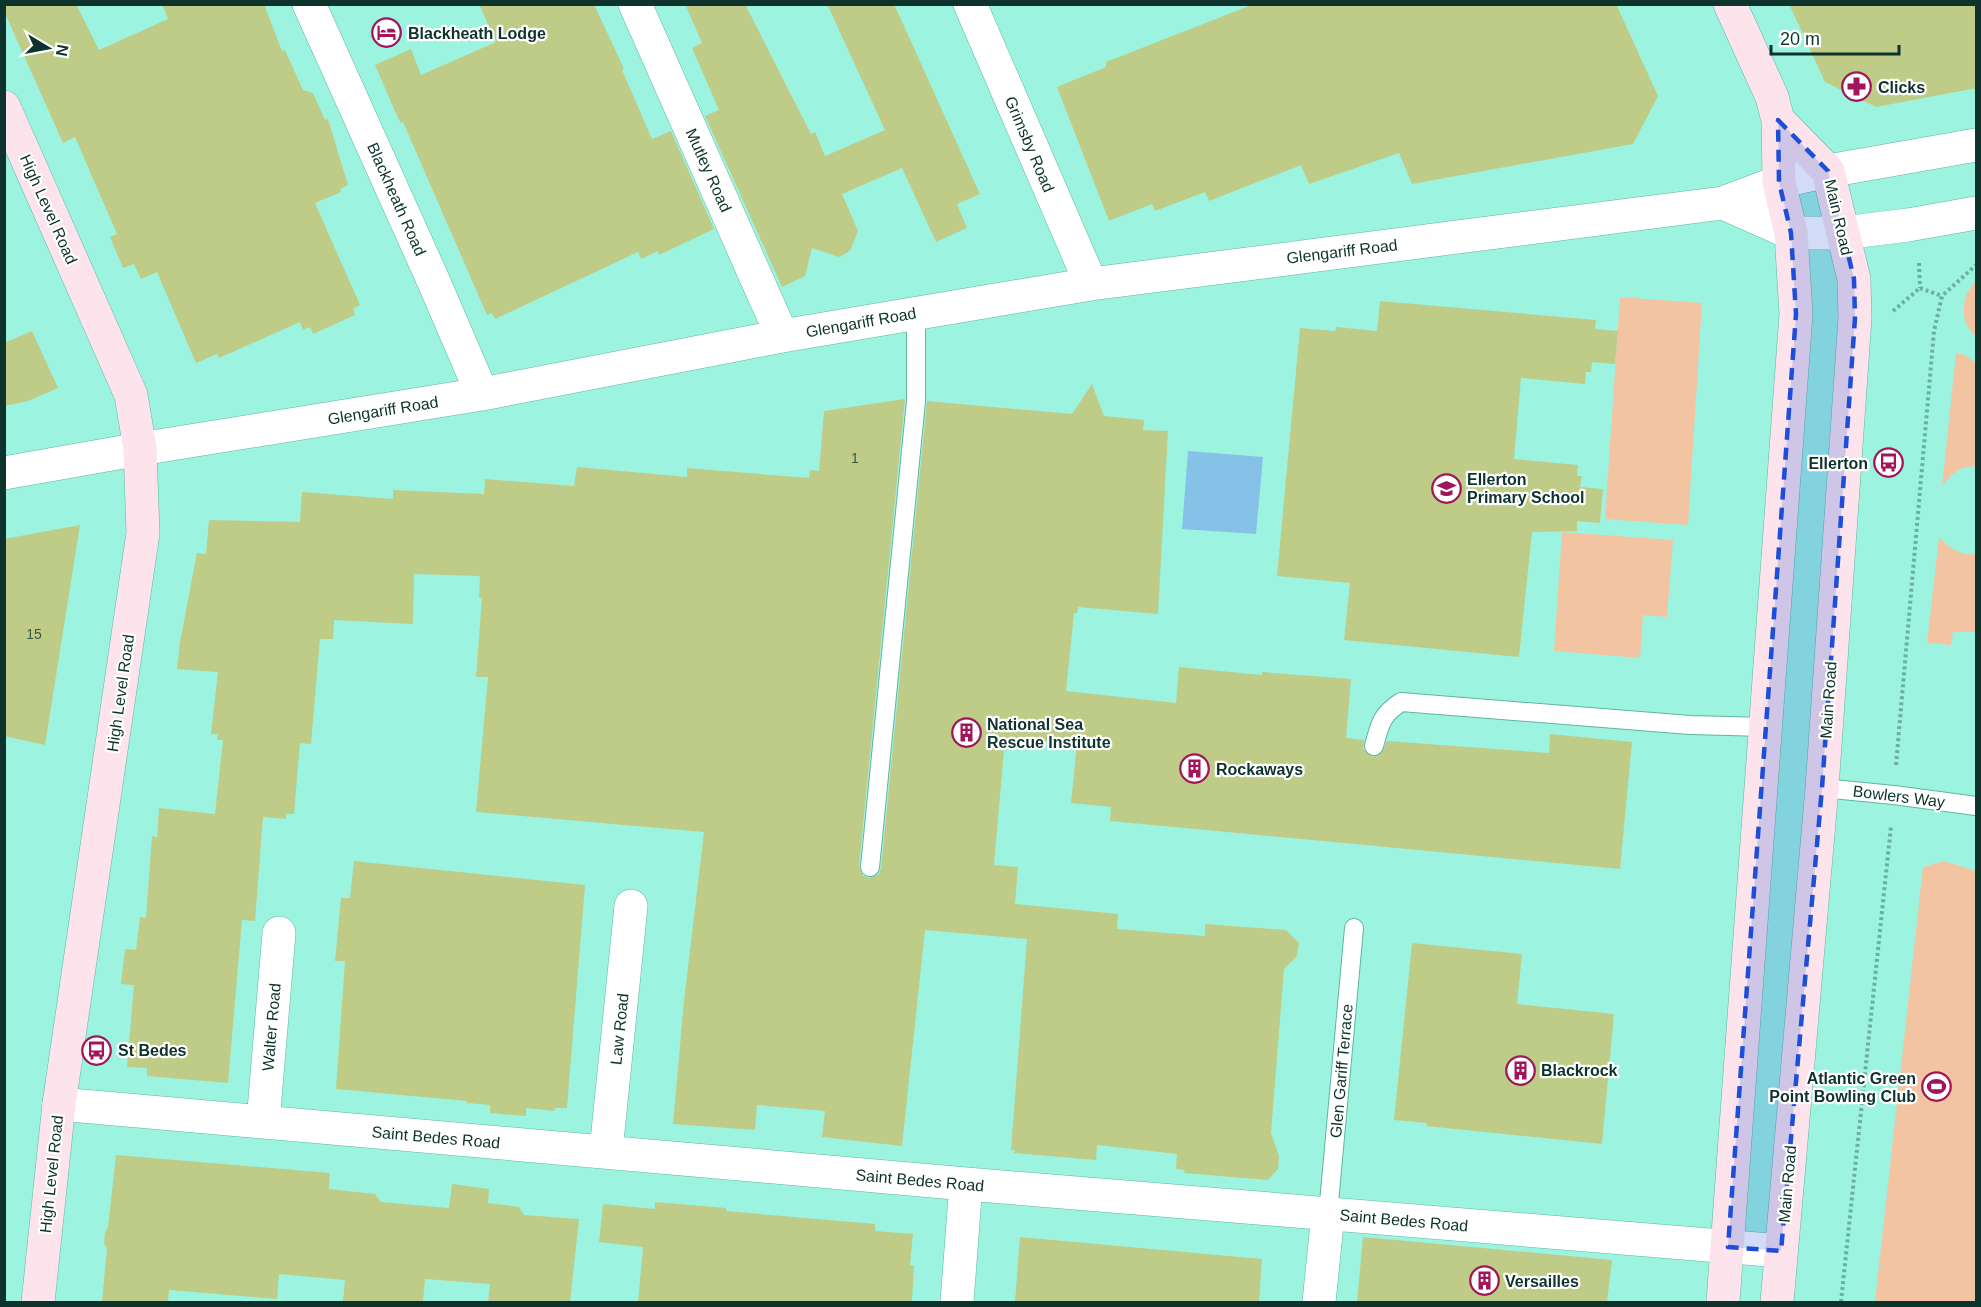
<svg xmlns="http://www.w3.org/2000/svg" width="1981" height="1307" viewBox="0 0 1981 1307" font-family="Arial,sans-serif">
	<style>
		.green { fill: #f2c4a2 }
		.water { fill: #86c1e8 }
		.building { fill: #becc88 }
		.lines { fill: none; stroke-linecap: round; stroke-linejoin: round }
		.lane-casing { stroke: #5eb6a3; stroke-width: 20 }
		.street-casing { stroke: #5eb6a3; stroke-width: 34 }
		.secondary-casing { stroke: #5eb6a3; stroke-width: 34 }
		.path { stroke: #6ab0a1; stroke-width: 4; stroke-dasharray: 3 3; stroke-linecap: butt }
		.lane { stroke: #fff; stroke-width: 18 }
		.street { stroke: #fff; stroke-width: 33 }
		.secondary { stroke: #fce3ec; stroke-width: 33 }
		.marked { fill: #1d4ed8; fill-opacity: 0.2; stroke: #1d4ed8; stroke-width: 4.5; stroke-dasharray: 12 8; stroke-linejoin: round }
		.labels { text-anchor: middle; stroke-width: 4.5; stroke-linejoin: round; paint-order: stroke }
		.number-label { font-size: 14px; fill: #395943 }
		.poi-label { font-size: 16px; font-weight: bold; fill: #0d332c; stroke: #fff; text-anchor: start }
		.street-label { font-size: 16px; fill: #0d332c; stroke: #fff }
	</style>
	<rect width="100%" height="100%" fill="#9cf4e0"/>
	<!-- green -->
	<path class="green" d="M1976 281V337C1959 322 1960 297 1976 281Z
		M1620 297 1702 303 1688 525 1605 519Z
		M1956 353 1963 354 1976 363V467C1961 464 1950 475 1942 487Z
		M1562 532 1673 540 1667 617 1643 615 1640 658 1554 651Z
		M1939 537C1949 548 1961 556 1976 554V632H1953L1951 645 1927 643Z
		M1944 861 1976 871V1302H1875L1923 867Z"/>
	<!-- water -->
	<path class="water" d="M1188 451 1263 457 1256 534 1182 529Z"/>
	<!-- building -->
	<path class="building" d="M4 4H76L99 50 168 19 162 4H264L282 51 285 50 303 90 313 93 325 120 328 119 348 185 340 189 341 192 315 203 360 305 353 309 355 315 313 334 310 327 303 330 300 322 219 358 217 354 196 363 157 272 141 279 134 264 123 268 110 237 117 234 75 137 63 143 4 11Z
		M479 4H594L624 69 622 70 652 139 671 131 714 229 659 255 658 251 641 259 638 252 495 319 492 313 487 315 403 122 401 123 398 118 375 65 411 49 421 75 496 42Z
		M685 4H745L811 134 815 132 825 156 885 130 827 4H894L980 194 957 204 967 228 936 242 902 168 842 194 858 231 850 251 839 257 812 248 805 276 782 287 705 116 719 110 692 48 702 43Z
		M1254 4H1616L1658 96 1633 144 1412 184 1399 153 1309 184 1301 165 1209 201 1205 192 1155 211 1152 204 1109 221 1057 87 1106 67V62Z
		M1789 4H1977V88L1876 107 1825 82Z
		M1380 301 1596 320 1595 329 1618 331 1615 364 1592 362 1591 372H1586L1585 384 1521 378 1514 459 1578 465 1577 476H1582L1580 487 1603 489 1600 523 1577 521V531L1532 532 1519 657 1344 640 1350 583 1277 576 1300 328 1335 331 1336 327 1377 331Z
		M32 331 58 388 28 401 4 406V343Z
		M1092 384 1104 416 1144 420 1143 430 1168 431 1158 614 1078 607 1077 613H1074L1066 691 1176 703 1179 667 1262 675V672L1351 679 1346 738 1364 740 1363 749 1372 757 1382 753 1387 741 1549 753 1550 734 1632 742 1620 869 1110 821 1111 807 1071 803 1077 744 1005 739 994 865 1018 867 1015 904 1118 914 1117 929 1205 936V924L1286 930 1299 943 1297 956 1284 969 1271 1133 1279 1156 1278 1169 1268 1180 1184 1173 1185 1170 1176 1169 1177 1154 1097 1145 1096 1160 1014 1153 1015 1150H1011L1027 939 925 930 902 1146 822 1137 825 1111 757 1105 755 1130 673 1124 684 1001 704 832 476 812 488 677H476L482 598H479L480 576 414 574 413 624 334 620 333 639H320L311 744 300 743 294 814H286V819L263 817 255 921 242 920 228 1083 147 1076V1068L127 1067 134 985 121 984 125 949 136 950 140 917 146 918 152 836 157 837 159 808 215 814 223 740H217L218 734H211L218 672 177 669 180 642 197 553 206 554 209 520 300 522 302 492 393 499V490L484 494 485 479 574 486 577 467 687 477V468L809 478 810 470 819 471 824 411 905 399 859 866 863 876 869 878 879 874 881 868 927 401 1072 414Z
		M80 525 45 745 4 736V539Z
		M354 861 585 885 567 1108H555V1111L526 1108V1116L490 1113V1105L467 1103V1101L336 1089 345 961H335L341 898H350Z
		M1412 943 1522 954 1517 1004 1614 1014 1602 1144 1426 1126 1427 1123 1394 1120Z
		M116 1155 330 1173 329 1189 375 1194 381 1202 449 1208 452 1184 489 1189 488 1203 519 1207 524 1215 579 1219 570 1302H488L490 1284 425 1279 423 1302H343L345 1280 279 1274 277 1299 169 1290 168 1302H102L107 1248 104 1244 105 1232 108 1227Z
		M655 1202 726 1208V1211L875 1224V1231L913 1234 910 1265 914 1266 912 1302H638L643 1247 599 1242 603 1204 655 1209Z
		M1020 1237 1262 1259 1259 1302H1015Z
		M1363 1237 1612 1260 1607 1302H1357Z"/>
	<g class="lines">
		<defs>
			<path id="lane" d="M1374 746C1380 724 1381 715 1401 702L1690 725 1766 727
				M1822 788 1894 795 1976 806
				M870 867 916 401V313
				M1328 1214 1354 928"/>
			<path id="street" d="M309 4 433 280 482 394
				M635 4 782 336
				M970 4 1091 284
				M1723 203 1791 233H1843L1908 225 1976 213
				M4 473 140 449 482 394 782 336 1091 284 1723 203 1779 182 1828 171 1976 145
				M59 1104 966 1184 1781 1251
				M263 1122 279 933
				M606 1151 631 906
				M957 1302 966 1184
				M1319 1302 1328 1214"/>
			<path id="secondary" d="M4 107 131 395 140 449 143 533 59 1104 38 1302
				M1723 1302 1796 314 1791 233 1779 182 1778 120 1772 97 1730 4
				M1777 1302 1822 788 1855 318 1854 279 1828 171 1778 120"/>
		</defs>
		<!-- lane casing -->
		<use href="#lane" class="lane-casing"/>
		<!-- street casing -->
		<use href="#street" class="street-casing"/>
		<!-- secondary casing -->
		<use href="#secondary" class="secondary-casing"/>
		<!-- path -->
		<path class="path" d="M1919 263 1920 288
			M1920 288 1942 296
			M1893 311 1920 288
			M1896 765 1934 331 1942 296 1976 265
			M1841 1302 1891 826"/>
		<!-- lane -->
		<use href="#lane" class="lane"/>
		<!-- street -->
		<use href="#street" class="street"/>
		<!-- secondary -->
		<use href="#secondary" class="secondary"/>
	</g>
	<!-- marked area -->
	<path class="marked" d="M1778 120 1828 171 1854 279 1855 318 1822 788 1781 1251 1728 1247 1796 314 1791 233 1779 182Z"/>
	<!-- icons -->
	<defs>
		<symbol id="hotel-ring" viewBox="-11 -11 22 22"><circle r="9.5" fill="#fff" stroke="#a2155b" stroke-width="1.5"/><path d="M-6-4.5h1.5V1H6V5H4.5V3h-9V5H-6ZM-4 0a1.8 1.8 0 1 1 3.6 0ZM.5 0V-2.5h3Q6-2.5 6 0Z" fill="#a2155b"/></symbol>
		<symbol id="pharmacy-ring" viewBox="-11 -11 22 22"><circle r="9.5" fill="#fff" stroke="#a2155b" stroke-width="1.5"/><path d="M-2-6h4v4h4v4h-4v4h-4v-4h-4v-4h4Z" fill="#a2155b"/></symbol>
		<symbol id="bus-ring" viewBox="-11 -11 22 22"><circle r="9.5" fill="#fff" stroke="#a2155b" stroke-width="1.5"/><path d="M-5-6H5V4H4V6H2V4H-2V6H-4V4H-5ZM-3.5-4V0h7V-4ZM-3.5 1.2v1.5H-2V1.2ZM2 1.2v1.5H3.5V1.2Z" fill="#a2155b"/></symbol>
		<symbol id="school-ring" viewBox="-11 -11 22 22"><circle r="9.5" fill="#fff" stroke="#a2155b" stroke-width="1.5"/><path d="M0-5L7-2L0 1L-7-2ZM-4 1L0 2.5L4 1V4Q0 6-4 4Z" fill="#a2155b"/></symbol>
		<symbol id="building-ring" viewBox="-11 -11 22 22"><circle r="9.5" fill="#fff" stroke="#a2155b" stroke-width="1.5"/><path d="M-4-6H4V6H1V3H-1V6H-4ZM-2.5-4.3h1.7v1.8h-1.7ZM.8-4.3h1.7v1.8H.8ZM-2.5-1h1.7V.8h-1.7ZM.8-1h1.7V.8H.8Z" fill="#a2155b"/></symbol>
		<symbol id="stadium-ring" viewBox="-11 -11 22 22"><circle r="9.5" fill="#fff" stroke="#a2155b" stroke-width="1.5"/><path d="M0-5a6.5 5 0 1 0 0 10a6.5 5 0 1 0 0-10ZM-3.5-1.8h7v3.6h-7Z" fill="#a2155b"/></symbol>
	</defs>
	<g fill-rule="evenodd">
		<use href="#hotel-ring" x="370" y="16" width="33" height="33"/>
		<use href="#pharmacy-ring" x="1840" y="70" width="33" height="33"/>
		<use href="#bus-ring" x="1872" y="446" width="33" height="33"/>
		<use href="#school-ring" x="1430" y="472" width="33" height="33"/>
		<use href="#building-ring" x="950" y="716" width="33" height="33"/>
		<use href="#building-ring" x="1178" y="752" width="33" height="33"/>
		<use href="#bus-ring" x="80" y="1034" width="33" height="33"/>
		<use href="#building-ring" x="1504" y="1054" width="33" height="33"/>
		<use href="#stadium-ring" x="1920" y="1070" width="33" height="33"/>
		<use href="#building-ring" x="1468" y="1264" width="33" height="33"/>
	</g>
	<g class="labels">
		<!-- number labels -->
		<g class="number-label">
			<text x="855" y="463">1</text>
			<text x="34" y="639">15</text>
		</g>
		<!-- poi labels -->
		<g class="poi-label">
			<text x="408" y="39">Blackheath Lodge</text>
			<text x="1878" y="93">Clicks</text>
			<text x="1868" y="469" text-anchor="end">Ellerton</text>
			<text x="1467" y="485">Ellerton<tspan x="1467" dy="18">Primary School</tspan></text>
			<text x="987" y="730">National Sea<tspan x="987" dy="18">Rescue Institute</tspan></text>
			<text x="1216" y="775">Rockaways</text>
			<text x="118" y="1056">St Bedes</text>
			<text x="1541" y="1076">Blackrock</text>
			<text x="1916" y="1084" text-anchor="end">Atlantic Green<tspan x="1916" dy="18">Point Bowling Club</tspan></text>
			<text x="1505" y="1287">Versailles</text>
		</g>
		<!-- street labels -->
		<g class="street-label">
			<text transform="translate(1030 144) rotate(67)" y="6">Grimsby Road</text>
			<text transform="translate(709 170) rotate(66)" y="6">Mutley Road</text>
			<text transform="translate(397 199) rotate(66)" y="6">Blackheath Road</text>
			<text transform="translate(49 209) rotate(66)" y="6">High Level Road</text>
			<text transform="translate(1839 217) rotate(77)" y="6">Main Road</text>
			<text transform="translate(1342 251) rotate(-7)" y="6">Glengariff Road</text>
			<text transform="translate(861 322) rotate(-10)" y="6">Glengariff Road</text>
			<text transform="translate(383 410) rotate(-9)" y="6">Glengariff Road</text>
			<text transform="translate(120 693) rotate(-82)" y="6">High Level Road</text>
			<text transform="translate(1828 700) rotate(-86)" y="6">Main Road</text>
			<text transform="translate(1899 796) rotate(7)" y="6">Bowlers Way</text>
			<text transform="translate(271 1027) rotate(-85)" y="6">Walter Road</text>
			<text transform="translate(619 1029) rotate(-84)" y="6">Law Road</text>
			<text transform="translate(1341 1071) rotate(-85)" y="6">Glen Gariff Terrace</text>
			<text transform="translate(436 1137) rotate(5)" y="6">Saint Bedes Road</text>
			<text transform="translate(51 1174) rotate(-84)" y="6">High Level Road</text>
			<text transform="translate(920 1180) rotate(5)" y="6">Saint Bedes Road</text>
			<text transform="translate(1787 1184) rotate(-85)" y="6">Main Road</text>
			<text transform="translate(1404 1220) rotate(5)" y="6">Saint Bedes Road</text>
		</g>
	</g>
	<!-- border -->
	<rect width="1981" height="1307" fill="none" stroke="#0d332c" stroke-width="12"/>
	<!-- north arrow -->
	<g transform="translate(48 48) rotate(100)" stroke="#ffffff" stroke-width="4.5" paint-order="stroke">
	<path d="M0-4.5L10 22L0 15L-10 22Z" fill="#0d332c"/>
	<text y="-9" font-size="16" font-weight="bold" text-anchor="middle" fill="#0d332c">N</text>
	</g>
	<!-- scale -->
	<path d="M1771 45v9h128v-9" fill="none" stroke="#0d332c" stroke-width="3"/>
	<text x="1780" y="45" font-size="18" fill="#0d332c" stroke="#ffffff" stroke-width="4.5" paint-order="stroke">20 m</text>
</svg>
